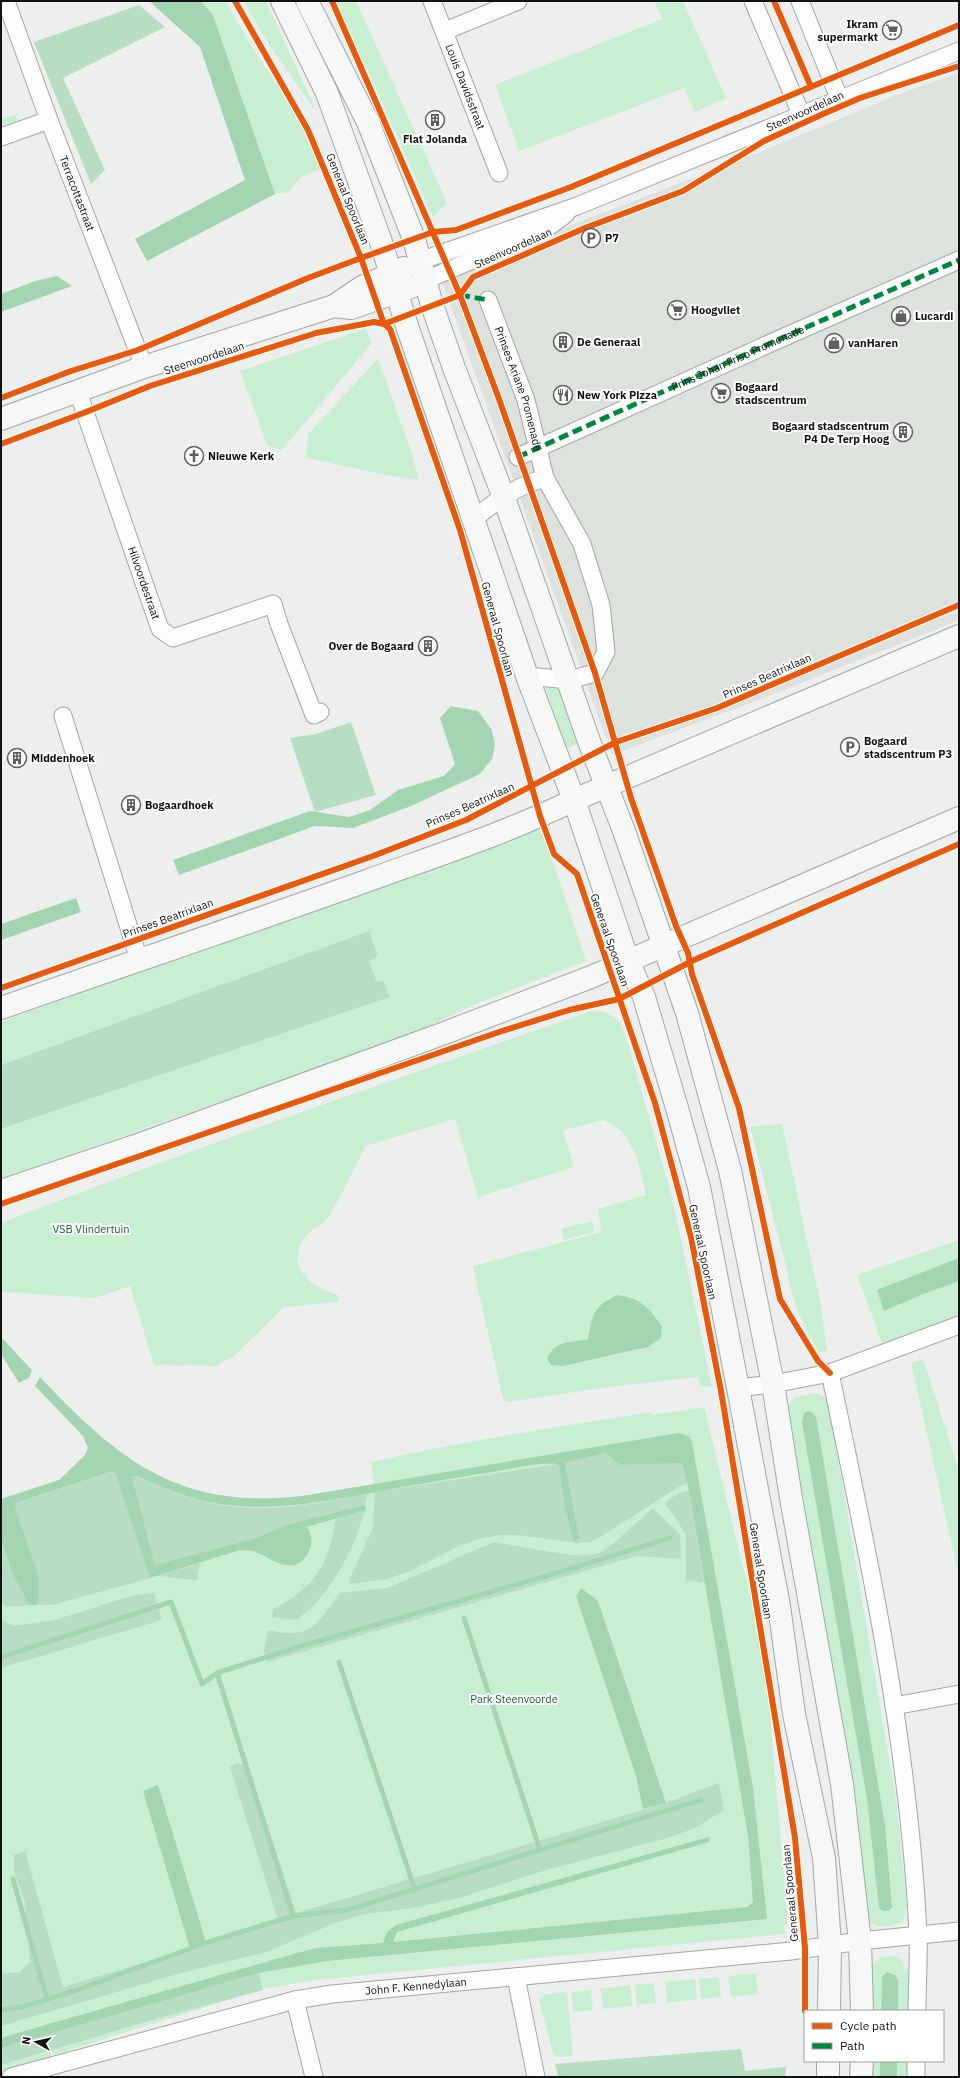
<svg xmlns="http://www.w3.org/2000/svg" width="960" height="2078" viewBox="0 0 960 2078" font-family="'IBM Plex Sans',sans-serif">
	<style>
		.built { fill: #dde2dd }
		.green { fill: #c9efd3; fill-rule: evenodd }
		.forest { fill: #b7dec2 }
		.water { fill: #a4d5b2 }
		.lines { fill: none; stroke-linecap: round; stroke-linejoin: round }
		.stream { stroke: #a4d5b2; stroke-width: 5 }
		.street-casing { stroke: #a4a6a5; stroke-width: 19 }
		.secondary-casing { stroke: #a4a6a5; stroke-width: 24 }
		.street { stroke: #fcfdfc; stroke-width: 17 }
		.secondary { stroke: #f5f8f6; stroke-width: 22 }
		.quiet { stroke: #00873e; stroke-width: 5; stroke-dasharray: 10 5; stroke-linecap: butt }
		.cycleway-casing { stroke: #fff; stroke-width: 8 }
		.cycleway { stroke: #e8590c; stroke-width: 6 }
		.labels { text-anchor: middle; stroke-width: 4; stroke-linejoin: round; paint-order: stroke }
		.poi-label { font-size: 11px; font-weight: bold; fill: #111211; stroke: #fff; text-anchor: start }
		.street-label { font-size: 11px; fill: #111211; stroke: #fff }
		.park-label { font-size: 11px; fill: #146334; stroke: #fff }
	</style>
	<rect width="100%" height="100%" fill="#edefee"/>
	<!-- built -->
	<path class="built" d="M959 73V620L774 694 612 755 440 276 765 150 902 93Z"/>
	<!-- green -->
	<path class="green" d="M201 1H225L253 49 300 117 320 169 300 178 288 192 275 194 213 15Z
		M243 1H266L318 115 268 43Z
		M332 1H356L447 203 433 217 361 55Z
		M654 1H683L726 98 695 112 684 88 519 151 495 85 662 19Z
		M17 114C17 126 11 128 1 132V119Z
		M365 329 368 334 371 344 281 451 267 445 240 371Z
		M378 359 411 451 419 480 391 476 306 458 308 434Z
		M545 686 560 690 579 743 566 749Z
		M540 824 586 961 483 1001 405 1037 1 1179V1129L390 997 377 982 369 961 378 956 272 968 1 1065V1022L356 894Z
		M591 1011C605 1010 615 1015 623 1027L671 1193 712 1386 701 1387 697 1377 608 1387 508 1402 503 1399 473 1266 601 1232 598 1209 646 1195 637 1157 623 1132 604 1120 563 1130 574 1167 478 1197 455 1119 366 1146C353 1170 342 1196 327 1219 323 1224 314 1227 310 1232 281 1261 307 1287 338 1295V1302L284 1307 234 1356 216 1366 154 1365 130 1286 95 1298 1 1292V1223C195 1147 394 1080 591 1011ZM660 1338 648 1347 602 1358 560 1344 588 1339Z
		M782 1124 821 1306 827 1350 820 1353C803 1327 791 1300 787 1270L750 1127Z
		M592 1221 594 1232 564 1240 561 1229Z
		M959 1240V1315L882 1343 857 1275Z
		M923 1359 957 1465 959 1464V1576L911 1363Z
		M817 1393 828 1399 896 1799 907 1908 902 1922C891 1927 879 1929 869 1922L785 1414 789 1412 788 1407 795 1397Z
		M704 1407 765 1656 788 1924 784 1925 785 1934 315 1980 262 1989 1 2072V1500L211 1499 284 1505 376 1484H374L371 1462C463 1441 557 1427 651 1412L652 1415Z
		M896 1956 903 1961 905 1969H911V2011H898V1981L882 1977 881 2011H866L873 1965 881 1957Z
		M756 1973 758 1994 731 1997 728 1976Z
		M719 1977 721 1997 701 1999 699 1979Z
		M695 1979 697 1999 667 2003 665 1982Z
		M654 1983 656 2003 637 2005 635 1985Z
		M630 1985 633 2006 603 2009 600 1989Z
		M591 1990 593 2010 573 2012 571 1992Z
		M567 1992 573 2056 554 2057 539 2000 546 1994Z
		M865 2061H880V2077H865Z
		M897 2061H911L910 2077H897Z"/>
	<!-- forest -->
	<path class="forest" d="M139 5 165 27 63 78 105 170 91 184 34 42Z
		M351 722 376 795 315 812 290 738 316 734Z
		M369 931 378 956 369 961 377 982 383 981 390 997 1 1129V1065Z
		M605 1453 620 1465 682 1463 687 1484 680 1486 602 1536 590 1542 576 1543 517 1535H499L478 1539 459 1546 411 1571 387 1579 350 1584 349 1581 373 1527 375 1492 557 1464 559 1466 565 1509 573 1539 565 1463Z
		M113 1471H115L150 1578 53 1605H35L39 1602V1576L15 1508 16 1503Z
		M132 1476H138C177 1497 221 1509 265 1508 300 1508 334 1499 368 1494L365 1505 289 1524 256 1538 158 1564 154 1562Z
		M689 1490 704 1582 686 1581V1535L675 1517 665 1505 667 1501 679 1493Z
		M653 1508 680 1534 681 1559 637 1556 267 1662 264 1650 268 1630C311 1640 317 1625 339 1593L387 1588 494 1542 569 1555 597 1554 608 1548Z
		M366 1510C360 1522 358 1534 353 1545 339 1574 322 1602 296 1620L272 1617 273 1609C298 1597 319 1579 328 1552 332 1541 333 1529 336 1518Z
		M1 1537 11 1571 29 1605 7 1607 1 1603Z
		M200 1563 197 1580 157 1576Z
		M154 1593 162 1620 1 1668V1620L13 1626 55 1620 134 1595Z
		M236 1763 248 1765 296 1913 666 1803 719 1783 724 1810 695 1828 668 1838 546 1870 459 1898 413 1908 364 1914 333 1924 266 1952 181 1973 1 2026V1974L19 1972 30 1962 25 1902 14 1871V1855L25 1851 63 1987 190 1949 206 1942 278 1920 230 1767Z
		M259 1973 263 1990 159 2018 1 2065V2048Z
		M741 2049 745 2071 786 2067 785 2077H558L555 2064Z"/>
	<!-- water -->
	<path class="water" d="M149 1H201L213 15 275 194 147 261 135 239 245 180 200 47Z
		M57 276 72 286 1 312V294L35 281Z
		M451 706 478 711 492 730 495 745 492 759 480 774 411 806 353 828 315 826 179 875 173 860 310 811 349 817 370 810 398 790 444 776 455 764 440 718Z
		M76 898 81 912 1 940V924Z
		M959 1258V1281L923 1294 884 1311 877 1290Z
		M618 1295C642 1299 648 1307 662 1326L661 1338 648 1347 563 1366 551 1365 547 1358C556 1340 569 1343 588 1339 593 1314 593 1306 618 1295Z
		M1 1337 32 1370 29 1378 19 1383 1 1354Z
		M40 1377C119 1461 180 1510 302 1496L679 1433 689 1436 692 1442 753 1788 767 1919 327 1961 259 1973 1 2048V2038L31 2029 297 1953 317 1948 383 1943 387 1932 396 1925 709 1837V1842L397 1932 393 1942 747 1907 753 1902 748 1836 689 1490 682 1463 620 1465 605 1453 565 1463 579 1538 575 1540 573 1539 565 1509 559 1466 557 1464C540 1461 498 1472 479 1474 445 1480 411 1485 377 1492 288 1508 224 1521 138 1476H132L154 1562 158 1564 256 1538 289 1524 365 1505 366 1510 307 1527C312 1536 314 1543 308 1553 293 1580 270 1556 252 1551 249 1550 244 1551 240 1550L150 1578 115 1472 113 1471 16 1503 15 1508 39 1576V1602L35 1605H29L11 1571 1 1537V1499L59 1480 85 1455 88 1448 83 1436 35 1386Z
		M808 1411 812 1412 816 1417 885 1825 892 1907 889 1911H883L879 1908 867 1799 802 1422 804 1413Z
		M581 1588 598 1601 666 1803 643 1809 636 1776 576 1596Z
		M158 1785 206 1942 190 1949 143 1791Z
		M887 1972 895 1975 898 1981V2011H881L882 1977Z
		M880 2061H897V2077H880Z"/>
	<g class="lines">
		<!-- stream -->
		<path class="stream" d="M464 1618 540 1850
			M1 1657 171 1602 202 1684 217 1673
			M339 1662 415 1890
			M13 1879 47 1999
			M293 1916 217 1673 298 1647 563 1571 670 1538
			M1 2010 22 2007 77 1990 208 1942 293 1916 347 1910 701 1800"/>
		<defs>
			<g id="street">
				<path id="s1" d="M6 1 49 120 144 367"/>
				<path id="s2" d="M432 1 499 173"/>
				<path d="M753 1 801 114"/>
				<path d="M800 1 839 98"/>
				<path d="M445 31 518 1"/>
				<path d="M1 137 49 120"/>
				<path d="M420 261 577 206 959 51"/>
				<path d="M426 280 547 228 566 214"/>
				<path id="s3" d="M488 300 526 400 545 478"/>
				<path id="s4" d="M78 392 160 629 173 638 273 604 279 624 314 715 320 712"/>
				<path id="s5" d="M518 457 773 342 959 260"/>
				<path d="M474 519C498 499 515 487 545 478L582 544 601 605 606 652 595 673 569 680 527 676"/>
				<path d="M63 716 139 960"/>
				<path d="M830 1373C869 1557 909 1744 918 1933 919 1959 917 1985 917 2011"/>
				<path d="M738 1388 773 1384 830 1373 959 1325"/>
				<path d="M894 1706 959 1694"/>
				<path d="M516 1977 536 2077"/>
				<path d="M295 2000 314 2077"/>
				<path id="s6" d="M11 2077 295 2000 332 1994 791 1951 860 1941 959 1931"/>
				<path d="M916 2077V2061"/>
			</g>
			<path id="secondary" d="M282 1 327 93 381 242 407 326 527 676 574 800 628 961 644 997 677 1108 699 1187 738 1388 779 1606 794 1714 824 1858 830 1945 829 2011
				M307 1 368 122 414 239 432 305 454 368 503 495 590 744 624 831 687 1013 730 1170 773 1384 791 1498 842 1784 860 1941 862 2011
				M334 306 351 308 411 287
				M1 419 144 367 334 306 362 287 404 268
				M1 1008C123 965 247 924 369 880 438 855 509 832 574 800L959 636
				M1 1191 135 1146 442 1034 591 977 959 818
				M828 2077V2061
				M861 2077 862 2061"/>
		</defs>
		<!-- street casing -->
		<use href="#street" class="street-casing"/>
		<!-- secondary casing -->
		<use href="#secondary" class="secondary-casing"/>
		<!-- street -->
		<use href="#street" class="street"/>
		<!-- secondary -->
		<use href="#secondary" class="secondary"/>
		<!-- quiet -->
		<path class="quiet" d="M460 295 488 300
			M518 457 773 342 959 260"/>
		<defs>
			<path id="cycleway" d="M235 1 308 130 361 258 384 324 390 329 460 530 540 816 554 854 577 874 655 1103 691 1237 721 1391 795 1838 805 1948V2011
				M332 1 460 295 499 399 595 673 631 798 676 926 688 953 692 974 739 1108 780 1299 818 1361 830 1373
				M774 1 811 87
				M1 398 71 371 138 350 308 278 361 258 433 232 456 230 571 187 959 25
				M1 444 86 412 150 386 316 333 374 322 384 324 460 295 473 277 585 228 683 191 764 141 823 114 860 98 959 66
				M1 988 373 856 466 820 616 742 717 708 959 605
				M1 1204 502 1031 569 1010 619 999 694 960 959 844"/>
		</defs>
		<!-- cycleway casing -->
		<use href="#cycleway" class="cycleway-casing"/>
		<!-- cycleway -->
		<use href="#cycleway" class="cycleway"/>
	</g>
	<!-- icons -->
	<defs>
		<symbol id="supermarket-ring" viewBox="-11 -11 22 22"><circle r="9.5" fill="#fff" stroke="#5e5f5e" stroke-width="1.5"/><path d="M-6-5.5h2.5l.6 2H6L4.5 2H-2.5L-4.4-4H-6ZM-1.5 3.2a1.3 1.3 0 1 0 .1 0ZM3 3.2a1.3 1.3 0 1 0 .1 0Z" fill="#5e5f5e"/></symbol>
		<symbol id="building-ring" viewBox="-11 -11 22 22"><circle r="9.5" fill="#fff" stroke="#5e5f5e" stroke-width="1.5"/><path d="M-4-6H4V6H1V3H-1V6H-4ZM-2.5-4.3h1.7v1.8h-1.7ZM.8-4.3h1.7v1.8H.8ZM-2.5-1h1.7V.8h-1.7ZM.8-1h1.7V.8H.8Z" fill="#5e5f5e"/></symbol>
		<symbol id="parking-ring" viewBox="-11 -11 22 22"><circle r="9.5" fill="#fff" stroke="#5e5f5e" stroke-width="1.5"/><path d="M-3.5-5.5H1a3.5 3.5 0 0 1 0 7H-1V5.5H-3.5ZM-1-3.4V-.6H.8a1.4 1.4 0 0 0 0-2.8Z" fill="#5e5f5e"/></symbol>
		<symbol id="shop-ring" viewBox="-11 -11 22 22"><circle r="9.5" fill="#fff" stroke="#5e5f5e" stroke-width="1.5"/><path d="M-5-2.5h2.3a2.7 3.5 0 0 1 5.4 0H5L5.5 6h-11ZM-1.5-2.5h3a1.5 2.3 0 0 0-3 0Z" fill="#5e5f5e"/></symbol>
		<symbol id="restaurant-ring" viewBox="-11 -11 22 22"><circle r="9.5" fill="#fff" stroke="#5e5f5e" stroke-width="1.5"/><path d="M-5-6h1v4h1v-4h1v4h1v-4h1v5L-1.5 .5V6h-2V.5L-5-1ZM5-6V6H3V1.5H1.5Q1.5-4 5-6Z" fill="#5e5f5e"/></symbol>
		<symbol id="church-ring" viewBox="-11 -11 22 22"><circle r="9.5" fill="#fff" stroke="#5e5f5e" stroke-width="1.5"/><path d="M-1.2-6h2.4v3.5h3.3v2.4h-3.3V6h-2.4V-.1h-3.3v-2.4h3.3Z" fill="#5e5f5e"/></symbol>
	</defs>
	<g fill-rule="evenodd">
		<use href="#supermarket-ring" x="881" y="19" width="22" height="22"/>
		<use href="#building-ring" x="424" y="109" width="22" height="22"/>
		<use href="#parking-ring" x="580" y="227" width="22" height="22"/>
		<use href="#supermarket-ring" x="666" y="299" width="22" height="22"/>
		<use href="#shop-ring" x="890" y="305" width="22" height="22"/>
		<use href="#building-ring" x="552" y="331" width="22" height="22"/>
		<use href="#shop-ring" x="823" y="332" width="22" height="22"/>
		<use href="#supermarket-ring" x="710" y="382" width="22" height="22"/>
		<use href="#restaurant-ring" x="552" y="384" width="22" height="22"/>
		<use href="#building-ring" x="892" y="421" width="22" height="22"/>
		<use href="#church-ring" x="183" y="445" width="22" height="22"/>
		<use href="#building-ring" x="417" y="635" width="22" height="22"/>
		<use href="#parking-ring" x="839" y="736" width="22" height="22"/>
		<use href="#building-ring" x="6" y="747" width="22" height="22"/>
		<use href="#building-ring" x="120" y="794" width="22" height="22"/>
	</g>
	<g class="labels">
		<!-- poi labels -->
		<g class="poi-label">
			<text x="878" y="28" text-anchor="end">Ikram<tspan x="878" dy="13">supermarkt</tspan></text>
			<text x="435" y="143" text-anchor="middle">Flat Jolanda</text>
			<text x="605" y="242">P7</text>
			<text x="691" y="314">Hoogvliet</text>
			<text x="915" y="320">Lucardi</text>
			<text x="577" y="346">De Generaal</text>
			<text x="848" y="347">vanHaren</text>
			<text x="735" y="391">Bogaard<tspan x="735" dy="13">stadscentrum</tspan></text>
			<text x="577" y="399">New York Pizza</text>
			<text x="889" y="430" text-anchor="end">Bogaard stadscentrum<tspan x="889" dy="13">P4 De Terp Hoog</tspan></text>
			<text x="208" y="460">Nieuwe Kerk</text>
			<text x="414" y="650" text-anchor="end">Over de Bogaard</text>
			<text x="864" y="745">Bogaard<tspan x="864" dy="13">stadscentrum P3</tspan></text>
			<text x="31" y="762">Middenhoek</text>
			<text x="145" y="809">Bogaardhoek</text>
		</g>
		<!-- street labels -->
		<g class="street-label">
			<text dy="4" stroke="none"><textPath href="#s2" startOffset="92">Louis Davidsstraat</textPath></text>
			<text transform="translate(805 111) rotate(-24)" y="4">Steenvoordelaan</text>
			<text dy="4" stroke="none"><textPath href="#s1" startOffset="205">Terracottastraat</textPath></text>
			<text transform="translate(348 199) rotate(68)" y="4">Generaal Spoorlaan</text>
			<text transform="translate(513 248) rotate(-24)" y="4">Steenvoordelaan</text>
			<text transform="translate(204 358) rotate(-18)" y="4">Steenvoordelaan</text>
			<text dy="4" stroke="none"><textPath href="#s5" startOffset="241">Prins Johan Friso Promenade</textPath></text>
			<text dy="4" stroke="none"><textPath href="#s3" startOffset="94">Prinses Ariane Promenade</textPath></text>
			<text dy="4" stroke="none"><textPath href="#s4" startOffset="202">Hilvoordestraat</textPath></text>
			<text transform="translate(498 629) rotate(75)" y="4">Generaal Spoorlaan</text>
			<text transform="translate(767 676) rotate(-24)" y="4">Prinses Beatrixlaan</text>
			<text transform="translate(470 805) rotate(-24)" y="4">Prinses Beatrixlaan</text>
			<text transform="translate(168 918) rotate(-20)" y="4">Prinses Beatrixlaan</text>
			<text transform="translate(610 940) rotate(71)" y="4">Generaal Spoorlaan</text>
			<text transform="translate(703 1252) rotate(78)" y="4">Generaal Spoorlaan</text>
			<text transform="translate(761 1571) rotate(81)" y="4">Generaal Spoorlaan</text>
			<text transform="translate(790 1893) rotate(-95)" y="4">Generaal Spoorlaan</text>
			<text dy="4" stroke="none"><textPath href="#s6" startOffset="416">John F. Kennedylaan</textPath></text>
		</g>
		<!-- park labels -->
		<g class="park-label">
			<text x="91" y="1233">VSB Vlindertuin</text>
			<text x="514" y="1703">Park Steenvoorde</text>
		</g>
	</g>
	<!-- border -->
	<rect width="960" height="2078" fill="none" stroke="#111211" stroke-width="4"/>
	<!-- legend -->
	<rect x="804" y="2010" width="140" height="52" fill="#ffffff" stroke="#a0a0a0"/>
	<rect x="812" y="2023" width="20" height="6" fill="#e8590c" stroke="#a0a0a0"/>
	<text x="840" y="2030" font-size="12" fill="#111211">Cycle path</text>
	<rect x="812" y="2043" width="20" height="6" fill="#00873e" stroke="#a0a0a0"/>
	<text x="840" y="2050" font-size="12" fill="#111211">Path</text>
	<!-- north arrow -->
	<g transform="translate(36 2042) rotate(278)" stroke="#ffffff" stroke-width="3" paint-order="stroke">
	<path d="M0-3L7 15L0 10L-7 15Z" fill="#111211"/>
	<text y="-6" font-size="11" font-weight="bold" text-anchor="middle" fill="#111211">N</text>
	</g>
</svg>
